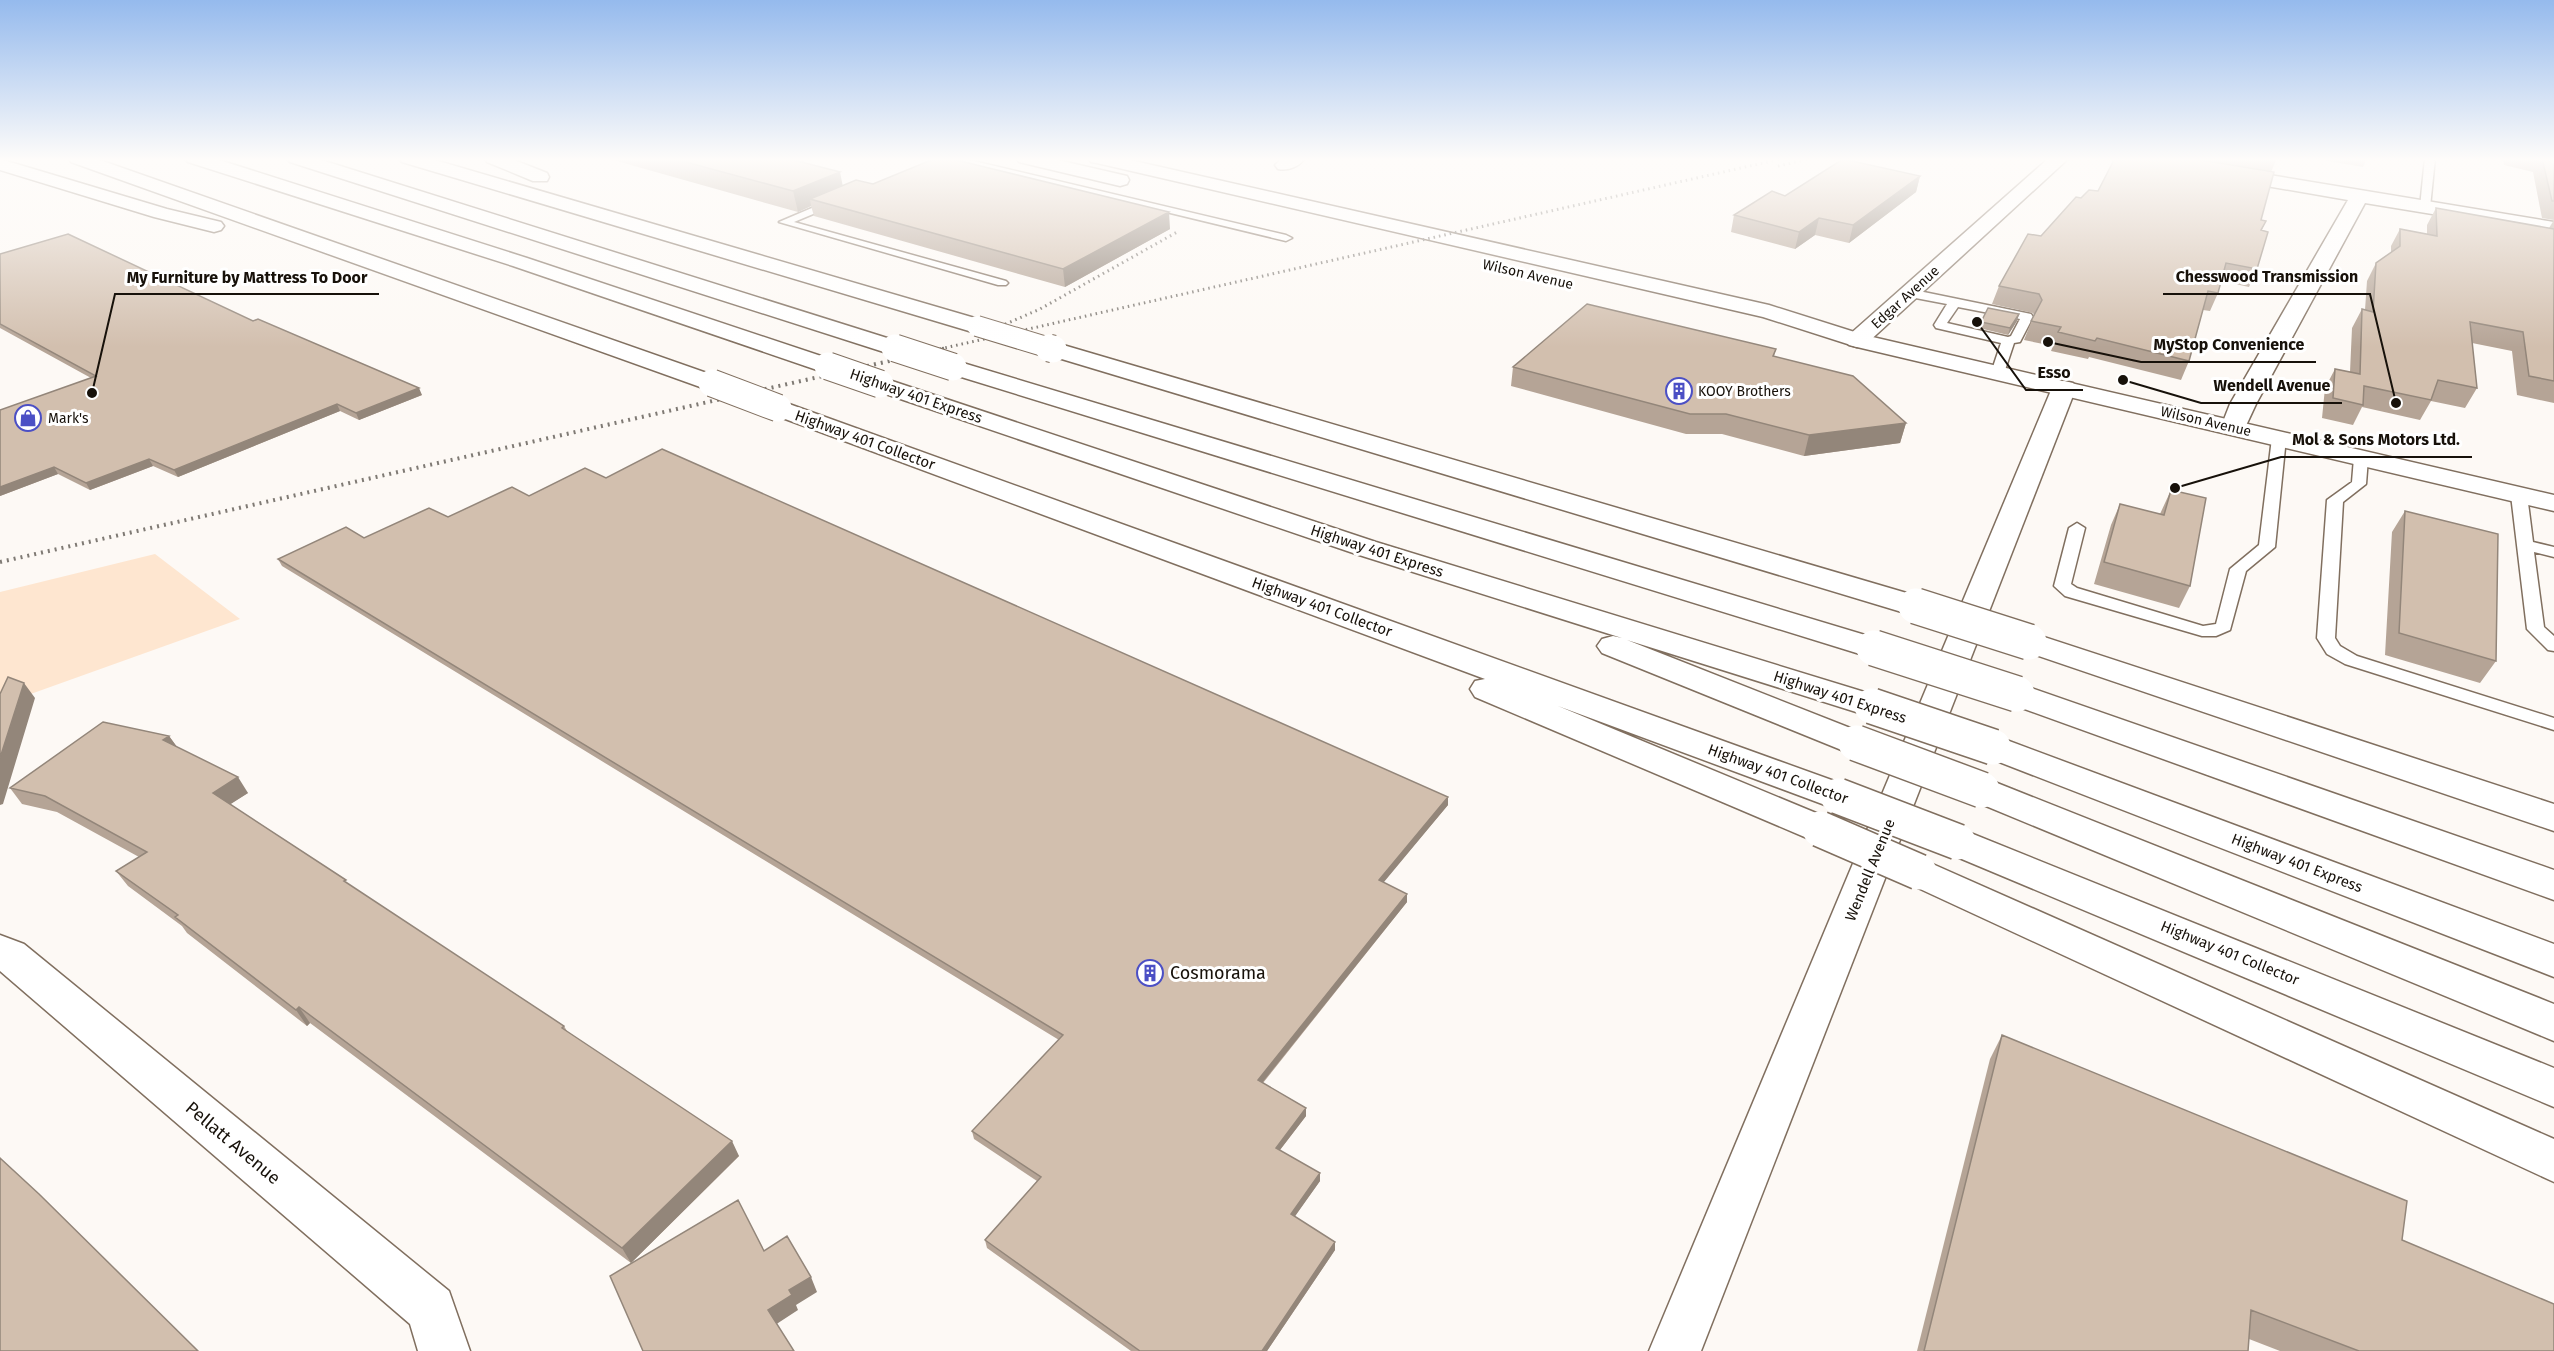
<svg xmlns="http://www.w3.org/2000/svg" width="2554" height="1351" viewBox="0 0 2554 1351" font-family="'Fira Sans',sans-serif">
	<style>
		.green { fill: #fee6d0 }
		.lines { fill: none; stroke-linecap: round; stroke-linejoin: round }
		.service-casing { stroke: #806f5f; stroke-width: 3 }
		.minor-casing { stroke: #806f5f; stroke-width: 3 }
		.tertiary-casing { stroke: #806f5f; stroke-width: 3 }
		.secondary-casing { stroke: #806f5f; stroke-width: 3 }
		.motorway-casing { stroke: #806f5f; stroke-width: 3 }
		.service { fill: #fff; fill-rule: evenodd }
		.minor { fill: #fff; fill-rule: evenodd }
		.tertiary { fill: #fff; fill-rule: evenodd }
		.secondary { fill: #fff; fill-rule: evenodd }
		.motorway { fill: #fff; fill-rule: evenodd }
		.rail-far1 { stroke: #7f7a74; stroke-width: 3; stroke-dasharray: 1.5 4; stroke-linecap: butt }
		.rail { stroke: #7f7a74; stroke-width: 4; stroke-dasharray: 2 5; stroke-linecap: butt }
		.motorway-bridge-far2-casing { stroke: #806f5f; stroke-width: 22; stroke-linecap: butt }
		.motorway-bridge-far1-casing { stroke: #806f5f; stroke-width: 29; stroke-linecap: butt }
		.motorway-bridge-casing { stroke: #806f5f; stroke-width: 38; stroke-linecap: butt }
		.motorway-bridge-far2 { stroke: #fff; stroke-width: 20 }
		.motorway-bridge-far1 { stroke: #fff; stroke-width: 27 }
		.motorway-bridge { stroke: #fff; stroke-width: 35 }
		.wall { fill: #b5a496 }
		.shaded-wall { fill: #93867a }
		.building { fill: #d2bfae; stroke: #93867a; stroke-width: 1.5 }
		.labels { text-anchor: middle; stroke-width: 6; stroke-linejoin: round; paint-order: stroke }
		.far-street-label { font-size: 14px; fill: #17110a; stroke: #fff }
		.far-poi-label { font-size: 14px; fill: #17110a; stroke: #fff; text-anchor: start }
		.street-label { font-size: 15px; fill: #17110a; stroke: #fff }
		.near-poi-label { font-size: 18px; fill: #17110a; stroke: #fff; text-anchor: start }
		.near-street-label { font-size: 18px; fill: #17110a; stroke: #fff }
		.leader { fill: none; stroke: #17110a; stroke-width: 2 }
		.callout-dot { fill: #17110a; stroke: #fff; stroke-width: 2 }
		.callout-label { font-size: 16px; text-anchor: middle; font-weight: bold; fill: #17110a; stroke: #fff; stroke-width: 6; stroke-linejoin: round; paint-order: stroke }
	</style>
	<rect width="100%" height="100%" fill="#fdf9f5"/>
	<!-- green -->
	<path class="green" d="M155 554 240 619 0 705V592Z"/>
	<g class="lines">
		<defs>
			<path id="service" d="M943 158H961L1286 235 1292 238 1286 241Z
				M2425 158H2435L2430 207 2425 210 2420 207Z
				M833 199 838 202 837 204 794 222 1006 281 1008 283 1006 285H998L779 222Z
				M1909 289 2031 314 2033 317 2020 342 2014 343 2003 376 1998 377 1991 373 2001 343 1936 328 1934 325 1947 304 1905 296 1903 293ZM1958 307 2020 319 2011 336 2008 337 1947 323Z
				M2279 434 2286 438 2275 547 2246 571 2230 630 2216 636H2202L2065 596 2054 586 2069 528 2077 523 2085 528 2071 584 2077 588 2203 626 2216 624 2230 569 2259 545 2272 438Z
				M2361 454 2368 458 2366 484 2343 502 2335 638 2340 646 2357 656 2554 718V730L2345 664 2327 654 2317 638 2327 500 2352 482 2354 458Z
				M2519 490 2527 495 2533 542 2554 547V557L2534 552 2544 627 2554 636V651L2548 650 2527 629 2511 495Z"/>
			<path id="minor" d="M1283 158H1305C1299 167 1288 171 1278 169L1275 165Z
				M2049 158H2069L1865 345 1857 347 1849 345 1845 340 1849 335Z
				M2227 168 2554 222V234L2365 203 2256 404 2243 432 2234 435 2225 432 2221 427 2230 404 2348 200 2220 178 2218 174 2220 170Z
				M0 935 24 944 449 1291 470 1351H418L410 1324 0 971Z"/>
			<path id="tertiary" d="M2064 381 2073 383 2076 388 1701 1351H1649L2052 388 2055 383Z"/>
			<path id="secondary" d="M1016 158H1049L1127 176 1129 180 1127 184 1120 186 1019 162Z
				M1088 158H1121L1769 305 1864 335 2554 495V511L1857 347 1763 317 1097 163 1091 162Z"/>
			<path id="motorway" d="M68 158H94L721 378 724 383 721 388 712 390 703 388 71 162Z
				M185 158H213L527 258 836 361 840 366 836 371 828 373 820 371 513 266 188 162Z
				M287 158H315L903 343 907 348 903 353 895 355 887 353 290 162Z
				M399 158H428L985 321 988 326 985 331 977 333 969 331 402 162Z
				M484 158H509L547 173 549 177 547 181H533L487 162Z
				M0 159 167 209 221 222 224 226 221 230 214 232 154 217 0 170Z
				M1053 342 1927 599 1931 606 1927 613 1916 615 1905 613 1045 354 1041 349 1045 344Z
				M953 360 1885 641 1890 648 1885 655 1874 658 1863 655 945 372 941 367 945 362Z
				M880 377 1376 542 1884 698 1889 706 1884 714 1872 717 1627 640 1868 735 1873 743 1868 751 1856 755 1844 751 1602 653 1597 646 1602 639 1613 636 1622 638 1356 554 871 389 868 384 871 379Z
				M778 400 1851 787 1856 796 1851 805 1838 809 1825 805 1558 706 1833 820 1839 829 1833 838 1820 842 1807 838 1475 697 1470 689 1475 681 1485 679 769 413 765 408 769 403Z
				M2029 632 2554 804V831L2018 649 2013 642 2018 635Z
				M2017 683 2554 870V900L2005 702 2000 694 2005 686Z
				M1993 735 2554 944V977L1981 755 1975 747 1981 739Z
				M1982 777 2554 1004V1041L1969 799 1964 790 1969 781Z
				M1958 828 2554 1068V1107L1945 852 1939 842 1945 832Z
				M1919 858 2554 1139V1182L1905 882 1900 872 1905 862Z"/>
		</defs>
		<!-- service casing -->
		<use href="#service" class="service-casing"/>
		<!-- minor casing -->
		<use href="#minor" class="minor-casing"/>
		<!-- tertiary casing -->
		<use href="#tertiary" class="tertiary-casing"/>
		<!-- secondary casing -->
		<use href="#secondary" class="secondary-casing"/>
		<!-- motorway casing -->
		<use href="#motorway" class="motorway-casing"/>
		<!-- service -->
		<use href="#service" class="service"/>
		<!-- minor -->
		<use href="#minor" class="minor"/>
		<!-- tertiary -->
		<use href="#tertiary" class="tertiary"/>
		<!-- secondary -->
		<use href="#secondary" class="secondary"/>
		<!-- motorway -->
		<use href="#motorway" class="motorway"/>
		<!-- rail-far1 -->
		<path class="rail-far1" d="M1778 166 1813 158
			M985 333 1040 309 1179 231
			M940 349 1785 158"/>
		<!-- rail -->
		<path class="rail" d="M0 562 947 348"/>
		<defs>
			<path id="motorway-bridge-far2" d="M977 326 1053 349
				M895 348 899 349"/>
			<path id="motorway-bridge-far1" d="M895 348 953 367
				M1049 348 1053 349
				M828 366 880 384
				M712 383 778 408"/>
			<path id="motorway-bridge" d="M1916 606 2029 642
				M1874 648 2017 694
				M1872 706 1993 747
				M1856 743 1982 790
				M1838 796 1958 842
				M1820 829 1919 872"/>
		</defs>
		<!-- motorway-bridge-far2 casing -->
		<use href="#motorway-bridge-far2" class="motorway-bridge-far2-casing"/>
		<!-- motorway-bridge-far1 casing -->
		<use href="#motorway-bridge-far1" class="motorway-bridge-far1-casing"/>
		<!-- motorway-bridge casing -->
		<use href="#motorway-bridge" class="motorway-bridge-casing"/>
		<!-- motorway-bridge-far2 -->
		<use href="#motorway-bridge-far2" class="motorway-bridge-far2"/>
		<!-- motorway-bridge-far1 -->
		<use href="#motorway-bridge-far1" class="motorway-bridge-far1"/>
		<!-- motorway-bridge -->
		<use href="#motorway-bridge" class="motorway-bridge"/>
	</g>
	<!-- wall -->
	<path class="wall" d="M606 158H786L842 186 873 184 1170 229 1065 287 814 216 811 206 798 212Z
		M2115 158H2277L2271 172 2261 220 2266 221 2262 230 2257 269 2249 287 2221 281 2218 293 2210 311 2203 310 2189 361 2181 380 2089 357 2088 359 2051 351 2053 346 2024 340 2034 315 2033 313 1992 304 1999 286 2041 236 2081 198 2098 191Z
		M2310 158H2367L2363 167Z
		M2492 158H2554V403L2517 395 2512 351 2472 343 2477 388 2465 408 2431 401 2420 420 2362 407 2353 425 2322 418 2325 388 2335 369 2350 372 2352 328 2362 309 2365 310 2367 281 2376 263 2391 253V246L2400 229 2427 234V225L2436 208 2549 228 2554 220 2542 218 2533 172 2504 165 2503 160Z
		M1920 176 1916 192 1849 243 1815 235 1795 249 1731 232 1734 215 1785 196Z
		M0 254 253 321 422 395 359 420 340 411 178 477 153 466 90 490 58 474 0 496V410L91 378 0 328Z
		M2019 314 2017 321 2008 335 1979 328 1981 322Z
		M1776 349 1774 356 1906 423 1900 443 1804 456 1722 434H1686L1511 386 1513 367Z
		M606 478 1448 805 1383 882 1407 902 1263 1083 1306 1108V1116L1280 1150 1320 1181 1294 1217 1335 1242V1250L1267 1351H1131L987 1248 985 1240 1037 1181 974 1139 972 1131 1059 1040 282 566 278 559 448 517 529 496Z
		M2171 490 2190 586 2179 608 2094 584 2111 525 2120 504 2160 514Z
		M2405 511 2496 661 2480 683 2385 655 2392 532Z
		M169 736 177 747 248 793 230 804 349 885 564 1026 567 1031 739 1156 631 1263 310 1023 307 1026 187 933 182 926 128 886 116 871 139 857 57 812 22 804 10 788Z
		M2002 1035 2402 1240 2554 1351H2280L2249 1339 2248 1351H1917L1990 1059Z"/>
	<!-- shaded-wall -->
	<path class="shaded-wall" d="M840 172 844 192 810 199 811 206 798 212 793 191Z
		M1920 176 1916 192 1849 243 1853 225Z
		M1169 212 1170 229 1065 287 1063 269Z
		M1819 218 1815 235 1795 249 1799 232Z
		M2019 314 2017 321 2008 335 2010 328Z
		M419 388 422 395 359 420 356 413Z
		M337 404 340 411 178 477 174 470Z
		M1906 423 1900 443 1804 456 1809 435Z
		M149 459 153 466 90 490 86 483Z
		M54 467 58 474 0 496V487Z
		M24 683 35 698 3 804 0 805V758Z
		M169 736 180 751 163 740Z
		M238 777 248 793 223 809 213 793Z
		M1448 797V805L1379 888V880Z
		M1407 894V902L1258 1088V1080Z
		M299 1007 310 1023 307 1026 296 1010Z
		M1306 1108V1116L1276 1155V1148Z
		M732 1141 739 1156 631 1263 622 1248Z
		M1320 1173V1181L1291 1222V1214Z
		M1335 1242V1250L1267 1351H1262Z
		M811 1277 817 1292 796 1305 798 1310 775 1325 768 1310 789 1290Z"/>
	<!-- building -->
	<path class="building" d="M671 158H786L840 172 793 191Z
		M936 158H948L1169 212 1063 269 810 199 856 180 873 184Z
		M2115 158H2189L2274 172 2261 220 2266 221 2261 230 2268 232 2257 269 2226 263 2218 293 2208 291 2189 361 2097 338 2095 341 2058 332 2061 327 2031 321 2042 300 2039 294 1999 286 2028 234 2041 236 2076 197 2081 198 2089 190 2098 191Z
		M2542 158H2554V201H2552Z
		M1843 159 1920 176 1853 225 1819 218 1799 232 1734 215 1772 191 1785 196Z
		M2436 208 2554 229V381L2529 376 2523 332 2470 322 2477 388 2438 380 2431 400 2364 386 2363 405 2333 398 2335 369 2360 374 2362 309 2373 312 2376 263 2400 246V229L2437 236Z
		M68 234 253 321 258 319 419 388 356 413 337 404 174 470 149 459 86 483 54 467 0 487V410L96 376 0 324V254Z
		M1587 304 1776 349 1773 356 1853 376 1906 423 1809 435 1726 414H1690L1513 367Z
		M1988 308 2019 314 2010 328 1981 322Z
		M662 449 1448 797 1379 880 1407 894 1258 1080 1306 1108 1276 1148 1320 1173 1291 1214 1335 1242 1262 1351H1140L985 1240 1041 1177 972 1131 1063 1035 278 559 346 527 364 538 429 508 448 517 512 487 529 496 585 468 606 478Z
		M2171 490 2206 498 2190 586 2104 562 2120 504 2164 515Z
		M2405 511 2498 534 2496 661 2399 633Z
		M8 677 24 683 0 758V694Z
		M103 722 169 736 163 740 238 777 213 793 346 880 344 881 564 1026 562 1028 732 1141 622 1248 299 1007 296 1010 175 917 178 915 116 871 147 852 45 796 10 788Z
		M2002 1035 2407 1201 2402 1240 2554 1304V1351H2359L2251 1310 2248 1351H1924Z
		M0 1158 39 1194 198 1351H0Z
		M738 1200 764 1251 787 1236 811 1277 789 1290 792 1295 768 1310 794 1351H643L610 1276Z"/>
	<!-- sky -->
	<linearGradient id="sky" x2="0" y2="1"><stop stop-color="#95baed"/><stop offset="0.46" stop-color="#fefcfa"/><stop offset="1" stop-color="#fefcfa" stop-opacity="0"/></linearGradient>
	<rect width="2554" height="347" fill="url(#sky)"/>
	<!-- icons -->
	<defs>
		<symbol id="building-ring" viewBox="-11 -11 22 22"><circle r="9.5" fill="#fff" stroke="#4b4fc5" stroke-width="1.5"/><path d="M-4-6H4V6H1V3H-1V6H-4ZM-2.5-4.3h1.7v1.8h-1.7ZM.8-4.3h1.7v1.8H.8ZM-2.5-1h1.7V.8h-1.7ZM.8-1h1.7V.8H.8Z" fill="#4b4fc5"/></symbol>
		<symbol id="shop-ring" viewBox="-11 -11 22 22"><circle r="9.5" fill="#fff" stroke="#4b4fc5" stroke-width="1.5"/><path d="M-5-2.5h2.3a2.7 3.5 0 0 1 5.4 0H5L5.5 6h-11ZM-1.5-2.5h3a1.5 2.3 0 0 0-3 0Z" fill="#4b4fc5"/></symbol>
	</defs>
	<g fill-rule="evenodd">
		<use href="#building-ring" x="1664" y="376" width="30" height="30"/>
		<use href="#shop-ring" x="13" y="403" width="30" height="30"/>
		<use href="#building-ring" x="1135" y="958" width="30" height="30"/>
	</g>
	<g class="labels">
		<!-- far-street labels -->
		<g class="far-street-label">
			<text transform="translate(1528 274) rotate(13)" y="5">Wilson Avenue</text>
			<text transform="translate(1905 297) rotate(-42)" y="5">Edgar Avenue</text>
			<text transform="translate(2206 421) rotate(13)" y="5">Wilson Avenue</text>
		</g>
		<!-- far-poi labels -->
		<g class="far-poi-label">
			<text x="1698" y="396">KOOY Brothers</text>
			<text x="48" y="423">Mark's</text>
		</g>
		<!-- street labels -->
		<g class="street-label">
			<text transform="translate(916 396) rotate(19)" y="5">Highway 401 Express</text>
			<text transform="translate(865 440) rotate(20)" y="5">Highway 401 Collector</text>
			<text transform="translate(1377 551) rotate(18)" y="5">Highway 401 Express</text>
			<text transform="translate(1322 607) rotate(20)" y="5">Highway 401 Collector</text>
			<text transform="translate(1840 697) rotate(18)" y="5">Highway 401 Express</text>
			<text transform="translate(1778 774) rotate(20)" y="5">Highway 401 Collector</text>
			<text transform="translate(2297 863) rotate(21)" y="5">Highway 401 Express</text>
			<text transform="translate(1870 870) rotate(-68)" y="5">Wendell Avenue</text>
			<text transform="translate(2230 953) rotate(22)" y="5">Highway 401 Collector</text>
		</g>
		<!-- near-poi labels -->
		<g class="near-poi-label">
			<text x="1170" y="979">Cosmorama</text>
		</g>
		<!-- near-street labels -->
		<g class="near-street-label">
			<text transform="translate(233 1143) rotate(40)" y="6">Pellatt Avenue</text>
		</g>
	</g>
	<!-- callouts -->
	<path class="leader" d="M2396 403L2370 294H2163M92 393L115 294H379M2048 342L2141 362H2316M1977 322L2026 390H2083M2123 380L2201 403H2342M2175 488L2281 457H2472"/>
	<g class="callout-dot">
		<circle cx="2396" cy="403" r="6"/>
		<circle cx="92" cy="393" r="6"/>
		<circle cx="2048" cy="342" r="6"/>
		<circle cx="1977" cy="322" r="6"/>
		<circle cx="2123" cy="380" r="6"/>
		<circle cx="2175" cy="488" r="6"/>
	</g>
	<g class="callout-label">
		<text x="2267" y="282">Chesswood Transmission</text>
		<text x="247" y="283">My Furniture by Mattress To Door</text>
		<text x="2229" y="350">MyStop Convenience</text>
		<text x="2054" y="378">Esso</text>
		<text x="2272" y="391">Wendell Avenue</text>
		<text x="2376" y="445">Mol &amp; Sons Motors Ltd.</text>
	</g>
</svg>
